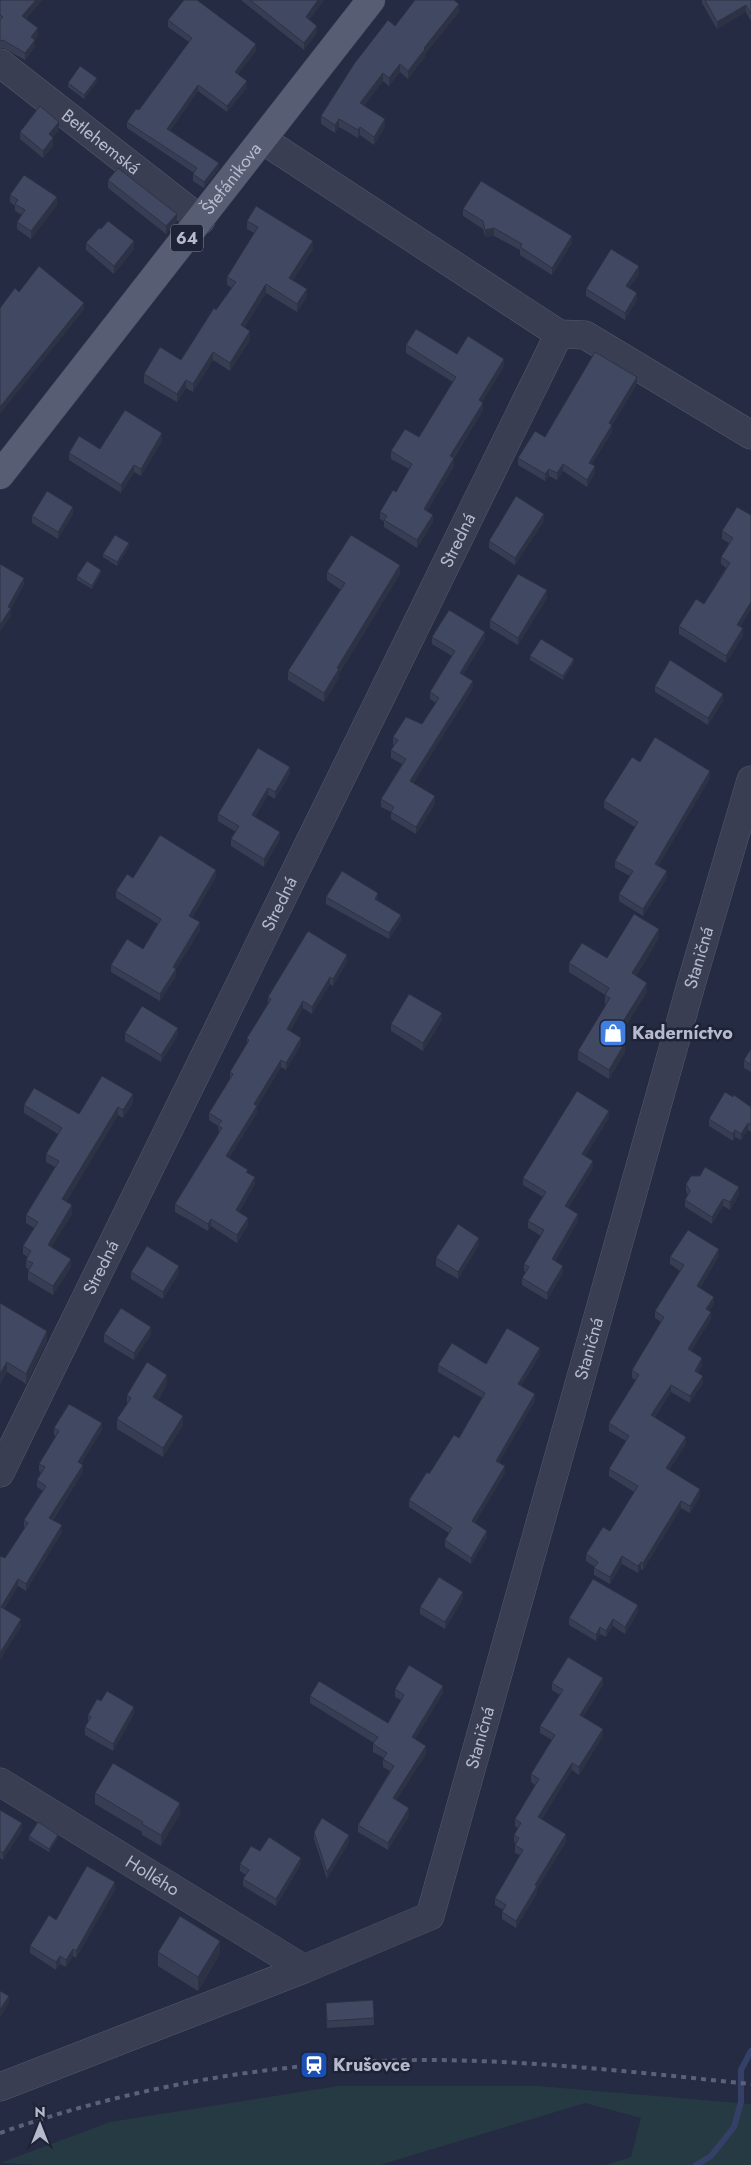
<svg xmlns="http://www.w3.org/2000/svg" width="751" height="2165" viewBox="0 0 751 2165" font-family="Jost,sans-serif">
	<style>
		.green { fill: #263a43 }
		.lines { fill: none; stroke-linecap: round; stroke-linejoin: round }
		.stream { stroke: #354068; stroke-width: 6 }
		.minor-casing { stroke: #54596c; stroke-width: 29 }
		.major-casing { stroke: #43475b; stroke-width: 29 }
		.minor { stroke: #393e52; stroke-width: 28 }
		.major { stroke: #575d72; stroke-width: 28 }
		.rail { stroke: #5b6179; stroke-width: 4; stroke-dasharray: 5 5; stroke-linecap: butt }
		.wall { fill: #373e54 }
		.shaded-wall { fill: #2d3245 }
		.building { fill: #404862; stroke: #2d3245 }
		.labels { text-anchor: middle; stroke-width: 5; stroke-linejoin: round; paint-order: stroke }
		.shield { fill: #1e2337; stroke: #888d9f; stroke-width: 1 }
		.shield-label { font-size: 16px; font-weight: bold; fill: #b6bacc }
		.street-label { font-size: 18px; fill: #b6bacc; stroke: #1e2337 }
		.poi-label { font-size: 18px; font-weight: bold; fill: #b6bacc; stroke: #1e2337; text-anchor: start }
	</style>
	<rect width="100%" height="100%" fill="#242b42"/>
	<!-- green -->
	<path class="green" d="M338 2086H538L751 2104V2165H605L631 2157 641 2118 585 2103 380 2165H41L0 2163 110 2122Z"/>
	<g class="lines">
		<!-- stream -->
		<path class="stream" d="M696 2165 711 2156 734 2127 741 2102V2070L751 2051"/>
		<defs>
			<g id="minor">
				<path id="s1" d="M0 63 201 220"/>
				<path d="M263 140 559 334 585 335 751 435"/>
				<path id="s2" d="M0 1473 559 334"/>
				<path id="s3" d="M0 1782 304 1969"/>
				<path id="s4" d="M0 2087 304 1969 430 1916 692 981 751 780"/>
			</g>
			<g id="major">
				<path id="s5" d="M0 475 371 0"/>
			</g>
		</defs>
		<!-- minor casing -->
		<use href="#minor" class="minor-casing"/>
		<!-- major casing -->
		<use href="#major" class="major-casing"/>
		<!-- minor -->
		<use href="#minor" class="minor"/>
		<!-- major -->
		<use href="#major" class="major"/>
		<!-- rail -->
		<path class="rail" d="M0 2133C136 2085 280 2061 423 2060 533 2060 642 2073 751 2084"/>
	</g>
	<!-- wall -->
	<path class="wall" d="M0 0H42L26 19 38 36 35 40V47L25 60 3 48H0Z
		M241 0H324L309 20 317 33 304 50Z
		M702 0H751V21L746 12 717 29 702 3Z
		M455 1 459 12 425 54V57L408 79 400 72 389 86 383 81 364 106 385 127 374 145 360 135 358 138 339 127 335 133 321 124V116L395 26Z
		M168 20 256 51 238 74 247 88 227 112 198 91 170 131 219 169 204 188 193 181V174L194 173 127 128V122L139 110 189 42 168 27Z
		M97 82 84 99 68 87V83Z
		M59 130 52 137 53 146 43 158 20 139V132Z
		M108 180 177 221 166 234 108 188Z
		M10 195 57 205 31 239 17 229V222L22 215 15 211V206L10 202Z
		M463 209 572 243 552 275 520 255V250L494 236 485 237 483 229 463 216Z
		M247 221 313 249 293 280 307 297 297 312 266 293 244 328 250 340 230 371 213 360 193 392 186 388 177 402 144 383V374L181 360 232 288 227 285V277L254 233 247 229Z
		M101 229 134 249 114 274 86 250V243Z
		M639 274 629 288 637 300 625 320 586 296V289Z
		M406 345 457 354 504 366 482 402 483 410 454 458V466L427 511 433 522 417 548 384 527V521L380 519V512L396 492 409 469 391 459V451L419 437 453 382 406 353Z
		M637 384 612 425V432L592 464 595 473 587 487 563 471 557 480 549 476 545 481 518 465V458L545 437Z
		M162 441 141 476 134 472 121 493 69 460V453Z
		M73 514 58 539 32 523V516Z
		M751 515V609L740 627 743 636 726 663 679 634V626L704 604 726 568 721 564V557L729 543 722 539V531Z
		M544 521 515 565 489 548V541Z
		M129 547 117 566 103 557V554Z
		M327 572 400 574 339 674V678L324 702 288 680V671L341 590 327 580Z
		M101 574 92 589 77 580V576Z
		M547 598 518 645 490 628V620Z
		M432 637 485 639 463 675 473 688 413 783 435 804 416 834 391 819V812L381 807V799L402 764 391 758V750L394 746 393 745V737L422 724 436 703 430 699V692L452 656 432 644Z
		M530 656 574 662 563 680 530 660Z
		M655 686 723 701 708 725 655 692Z
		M640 762 710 778 658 866 667 878 643 916 619 901V894L630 876 615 868V861L635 827 604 808V801Z
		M290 774 275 799 268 795 255 817 280 839 264 867 231 846V839L236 832 218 821V814Z
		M216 877 192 918 200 930 176 969V976L160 1001 111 972V965L143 949 158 924 116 898V891L133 878Z
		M326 897 378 900V901L401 921 389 939 326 904Z
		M659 938 636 976 647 992 618 1038 625 1052 609 1079 578 1060V1051L606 1005 605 1004V995L569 972V963L607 958Z
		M347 962 333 986 330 984 312 1014 303 1008 290 1031 301 1045 286 1070 281 1067 257 1107V1113L229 1158 248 1173 255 1184 239 1212 248 1225 237 1243 211 1226 208 1231 175 1212V1204L219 1133 218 1126 209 1120V1113L230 1079V1072L247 1043V1038L268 1004V997Z
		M442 1020 423 1051 391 1031V1024Z
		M125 1033 178 1035 161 1062 125 1041Z
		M751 1049V1072L744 1068V1060Z
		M733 1097 751 1107V1132L748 1130 741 1140 735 1137 733 1141 709 1126V1119Z
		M133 1103 123 1118 118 1115 66 1202 72 1214 51 1247 71 1267 53 1295 28 1280V1271L29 1269 26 1268V1260L28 1257 23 1254V1246L34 1228 26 1223V1215L55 1167 46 1162V1154L58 1134 24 1113V1105L79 1114Z
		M609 1118 585 1156 593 1168 568 1208 578 1221 555 1261 563 1273 547 1300 522 1285V1278L526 1272 524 1271V1264L541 1236 528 1228V1221L543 1197 523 1185V1178Z
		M686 1184 739 1195 730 1210 723 1206 712 1224 685 1207V1200L688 1195 686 1191Z
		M479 1245 458 1279 436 1266V1258Z
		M719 1256 700 1288 714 1304 709 1311 711 1319 691 1351 702 1365 698 1373 703 1383 690 1403 671 1392 655 1417 686 1444 669 1470 700 1496 690 1513 681 1508 643 1570 641 1569 638 1573 622 1564 610 1584 594 1575V1568L595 1567 586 1561V1554L610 1531 634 1492 609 1476V1469L626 1441 609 1431V1423L636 1380 632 1378V1370L661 1322 655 1318V1311L680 1271 670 1264V1257Z
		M131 1272 179 1273 163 1299 131 1279Z
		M0 1303 47 1341 26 1384 7 1372 0 1384Z
		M104 1334 151 1335 134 1360 104 1342Z
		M540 1355 521 1386 535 1401 499 1462 505 1473 475 1523 487 1538 471 1564 445 1547V1540L449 1533 409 1507V1500L429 1474 459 1438 482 1398 438 1372V1365L486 1364Z
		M167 1384 158 1400 183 1425 163 1457 117 1429V1419L127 1405V1395Z
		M54 1428 102 1430 81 1464 83 1472 53 1520 62 1532 26 1591 18 1586 4 1609 21 1626 0 1660 5 1558 25 1528H24V1520L43 1491 37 1487V1480L41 1472 39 1471V1464L56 1436 54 1435Z
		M463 1599 445 1629 420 1614V1607Z
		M638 1612 625 1634 613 1626 606 1637 600 1634 596 1641 569 1625V1618Z
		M552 1683 603 1685 583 1717 603 1736 579 1775 572 1770 542 1819 566 1842 537 1889V1893L516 1928 502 1919V1912L503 1910 495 1905V1898L520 1855 515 1853V1845L516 1844 514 1842V1835L518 1828 515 1826V1819L535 1785 531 1782V1774L552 1740 540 1733V1726L560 1695 552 1690Z
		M395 1689 443 1693 415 1739 426 1754 396 1800 409 1816 388 1850 358 1832V1825L390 1771 383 1767V1759L384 1758 373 1752V1744L374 1743 310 1703V1696L388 1723 401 1700 395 1697Z
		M101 1701 134 1714 113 1751 85 1735V1727L88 1722V1715Z
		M95 1793 180 1814 161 1846 142 1835V1832L95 1804Z
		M0 1810 22 1830 3 1860 0 1858Z
		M314 1832 349 1842 327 1879 314 1839Z
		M29 1836 58 1838 49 1852 29 1840Z
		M260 1851 301 1864 276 1906 243 1886V1879L246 1875 240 1871V1864Z
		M115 1890 76 1958 73 1956 66 1967 60 1964 56 1970 30 1953V1946L56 1920Z
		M158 1952 220 1954 198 1991 158 1966Z
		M326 2003 374 2018V2025L327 2028Z"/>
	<!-- shaded-wall -->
	<path class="shaded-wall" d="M36 0H42L22 24V16Z
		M318 0H324L306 24V17Z
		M459 4V12L425 54V57L408 79V71L424 48Z
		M746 5V12L717 29V22Z
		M317 26V33L304 50V43Z
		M38 28V36L31 44V37Z
		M35 40V47L25 60V53Z
		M256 44V51L235 78V72Z
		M400 64V72L389 86V78Z
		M383 73V81L360 111V103Z
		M97 78V82L84 99V95Z
		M247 81V88L227 112V106Z
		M198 85V91L167 135V129Z
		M339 119V127L335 133V125Z
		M385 119V127L374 145V137Z
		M59 122V130L49 142V134Z
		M360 127V135L358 138V130Z
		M53 138V146L43 158V151Z
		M219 163V169L204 188V182Z
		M57 197V205L31 239V231Z
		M177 214V221L166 234V226Z
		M494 228V236L485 237V230Z
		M572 236V243L552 275V268Z
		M134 241V249L114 274V266Z
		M313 241V249L289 286V278Z
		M639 266V274L626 293V286Z
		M266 284V293L241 334V325Z
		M307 289V297L297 312V304Z
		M637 293V300L625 320V313Z
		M84 303V310L0 414V407Z
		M250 331V340L230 371V363Z
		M213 352V360L193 392V384Z
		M504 359V366L479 408V400Z
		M637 377V384L612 425V432L589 469V463L609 423Z
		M186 380V388L177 402V394Z
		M483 403V410L450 463V456Z
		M162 433V441L141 476V469Z
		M454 458V466L424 516V509Z
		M563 464V471L557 480V473Z
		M134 465V472L121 493V485Z
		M595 466V473L587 487V480Z
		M549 469V476L545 481V474Z
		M73 507V514L58 539V532Z
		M544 514V521L515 565V558Z
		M433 515V522L417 548V540Z
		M129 543V547L117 566V562Z
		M400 565V574L339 674V678L324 702V693L337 668Z
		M101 570V574L92 589V586Z
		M24 578V585L11 609V616L0 632V625L8 607Z
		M547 590V598L518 645V638Z
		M751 602V609L737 632V625Z
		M743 628V636L726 663V656Z
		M485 632V639L460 680V673Z
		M574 659V662L563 680V676Z
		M473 681V688L410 789V781Z
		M723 694V701L708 725V718Z
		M290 767V774L275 799V792Z
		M710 771V778L655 871V864Z
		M268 788V795L252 822V815Z
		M435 796V804L416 834V827Z
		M280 832V839L264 867V859Z
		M216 870V877L189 923V916Z
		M667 871V878L643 916V909Z
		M378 893V900L375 905V899Z
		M401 915V921L389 939V933Z
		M200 922V930L176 969V976L160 1001V994L173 967Z
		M659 929V938L632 982V973Z
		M347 955V962L333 986V979Z
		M330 977V984L312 1014V1007Z
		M647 983V992L614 1045V1036Z
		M303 1001V1008L287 1037V1029Z
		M442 1013V1020L423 1051V1043Z
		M178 1028V1035L161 1062V1055Z
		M301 1038V1045L286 1070V1063Z
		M625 1043V1052L609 1079V1070Z
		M281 1060V1067L257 1107V1113L226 1163V1156L254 1104Z
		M133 1094V1103L123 1118V1110Z
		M118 1107V1115L62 1208V1199Z
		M609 1111V1118L582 1161V1154Z
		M748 1123V1130L741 1140V1134Z
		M735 1130V1137L733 1141V1134Z
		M593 1161V1168L565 1213V1206Z
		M255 1177V1184L236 1217V1210Z
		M739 1187V1195L730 1210V1202Z
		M723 1199V1206L712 1224V1217Z
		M72 1205V1214L48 1253V1245Z
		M578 1214V1221L552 1266V1259Z
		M248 1218V1225L237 1243V1235Z
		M211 1219V1226L208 1231V1224Z
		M479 1238V1245L458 1279V1272Z
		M719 1249V1256L697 1294V1286Z
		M71 1259V1267L53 1295V1286Z
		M179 1266V1273L163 1299V1292Z
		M563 1266V1273L547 1300V1293Z
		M714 1297V1304L706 1316V1309Z
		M711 1312V1319L688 1357V1349Z
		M151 1327V1335L134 1360V1353Z
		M47 1331V1341L26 1384V1374Z
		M540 1348V1355L518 1391V1384Z
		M702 1358V1365L695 1378V1371Z
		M7 1362V1372L0 1384V1374Z
		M167 1375V1384L153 1407V1397Z
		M703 1376V1383L690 1403V1396Z
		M671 1385V1392L651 1422V1415Z
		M535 1394V1401L496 1468V1461Z
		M183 1416V1425L163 1457V1448Z
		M102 1423V1430L78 1469V1462Z
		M686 1437V1444L666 1476V1468Z
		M83 1465V1472L49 1525V1518Z
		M505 1466V1473L472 1528V1521Z
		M700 1489V1496L690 1513V1506Z
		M681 1501V1508L643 1570V1563Z
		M62 1525V1532L26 1591V1584Z
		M487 1531V1538L471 1564V1558Z
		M622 1556V1564L610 1584V1577Z
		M641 1562V1569L638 1573V1566Z
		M18 1579V1586L1 1614V1607Z
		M463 1592V1599L445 1629V1622Z
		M638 1605V1612L625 1634V1627Z
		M21 1619V1626L0 1660V1653Z
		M613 1619V1626L606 1637V1631Z
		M600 1627V1634L596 1641V1635Z
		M603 1678V1685L580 1723V1715Z
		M443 1686V1693L412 1745V1737Z
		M134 1707V1714L113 1751V1744Z
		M603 1729V1736L579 1775V1767Z
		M426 1746V1754L393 1806V1798Z
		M572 1763V1770L538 1825V1817Z
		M180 1803V1814L161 1846V1835Z
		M409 1808V1816L388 1850V1843Z
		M22 1823V1830L3 1860V1853Z
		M566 1834V1842L537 1889V1893L516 1928V1921L535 1885Z
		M58 1835V1838L49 1852V1849Z
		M349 1835V1842L327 1879V1872Z
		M301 1858V1864L276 1906V1899Z
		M115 1882V1890L76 1958V1951Z
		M220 1941V1954L198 1991V1977Z
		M73 1949V1956L66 1967V1960Z
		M60 1956V1964L56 1970V1962Z
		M9 1996V2003L0 2018V2010Z"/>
	<!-- building -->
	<path class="building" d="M0 0H36L22 16 38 28 31 37 35 40 25 53 3 40 0 41V20L3 17 0 15Z
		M184 0H197L256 44 235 72 247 81 227 106 198 85 167 129 219 163 204 182 193 174 197 168 127 122 136 109 139 110 192 38 168 20Z
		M250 0H318L306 17 317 26 304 43Z
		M415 0H454L459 4 424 48 425 49 408 71 400 64 389 78 383 73 360 103 385 119 374 137 360 127 358 130 339 119 335 125 321 116 354 64 388 20 395 26Z
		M705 0H751V14L746 5 717 22Z
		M80 66 97 78 84 95 68 83Z
		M40 106 59 122 49 134 53 138 43 151 20 132Z
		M118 168 177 214 166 226 108 180Z
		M24 175 57 197 31 231 17 222 25 210 15 204 18 200 10 195Z
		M481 181 572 236 552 268 520 247 522 244 494 228 485 230 483 221 463 209Z
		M256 206 313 241 289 278 307 289 297 304 266 284 241 325 250 331 230 363 213 352 193 384 186 380 177 394 144 374 160 347 181 360 214 308 216 310 236 282 227 277 258 227 247 221Z
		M108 221 134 241 114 266 86 243 99 228 101 229Z
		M611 249 639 266 626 286 637 293 625 313 586 289Z
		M39 266 84 303 0 407V308L15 288 19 292Z
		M416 329 457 354 468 336 504 359 479 400 483 403 450 456 454 458 424 509 433 515 417 540 384 520 387 516 380 512 393 490 396 492 412 464 391 451 405 429 419 437 456 377 406 345Z
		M595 352 637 377 609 423 612 425 589 463 595 466 587 480 563 464 557 473 549 469 545 474 518 458 535 431 545 437Z
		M125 410 162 433 141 469 134 465 121 485 69 453 79 436 100 449Z
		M47 491 73 507 58 532 32 516Z
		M516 496 544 514 515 558 489 541Z
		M737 507 751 515V602L737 625 743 628 726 656 679 626 696 599 704 604 730 563 721 557 733 538 722 531Z
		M115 535 129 543 117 562 103 554Z
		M351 535 400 565 337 668 339 669 324 693 288 671 345 583 327 572Z
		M87 561 101 570 92 586 77 576Z
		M0 564 24 578 8 607 11 608 0 625Z
		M518 574 547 590 518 638 490 620Z
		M449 610 485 632 460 673 473 681 410 781 435 796 416 827 391 812 394 807 381 799 406 759 391 750 398 740 393 737 406 717 422 724 439 698 430 692 455 651 432 637Z
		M541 639 574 659 563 676 530 656Z
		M670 660 723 694 708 718 655 686Z
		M655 737 710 771 655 864 667 871 643 909 619 894 633 871 615 861 638 822 604 801 632 757 640 762Z
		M258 748 290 767 275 792 268 788 252 815 280 832 264 859 231 839 239 826 218 814Z
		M160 835 216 870 189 916 200 922 173 967 176 969 160 994 111 965 127 939 143 949 161 919 116 891 127 874 133 878Z
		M342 871 378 893 375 899 401 915 389 933 326 897Z
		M634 914 659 929 632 973 647 983 614 1036 625 1043 609 1070 578 1051 610 998 605 995 609 988 569 963 582 943 607 958Z
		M308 931 347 955 333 979 330 977 312 1007 303 1001 287 1029 301 1038 286 1063 281 1060 254 1104 257 1106 226 1156 248 1170 246 1172 255 1177 236 1210 248 1218 237 1235 211 1219 208 1224 175 1204 222 1128 218 1125 222 1121 209 1113 233 1074 230 1072 249 1040 247 1038 271 999 268 997Z
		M409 994 442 1013 423 1043 391 1024Z
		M142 1006 178 1028 161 1055 125 1033Z
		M751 1049V1065L744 1060Z
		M102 1076 133 1094 123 1110 118 1107 62 1199 72 1205 48 1245 71 1259 53 1286 28 1271 33 1263 26 1260 31 1251 23 1246 38 1222 26 1215 59 1161 46 1154 62 1128 24 1105 34 1088 79 1114Z
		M577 1091 609 1111 582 1154 593 1161 565 1206 578 1214 552 1259 563 1266 547 1293 522 1278 529 1267 524 1264 544 1230 528 1221 546 1192 523 1178Z
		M725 1092 733 1097 734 1095 751 1107V1125L748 1123 741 1134 735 1130 733 1134 709 1119Z
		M705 1167 739 1187 730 1202 723 1199 712 1217 685 1200 690 1191 686 1184 691 1176H700Z
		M458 1224 479 1238 458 1272 436 1258Z
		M688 1230 719 1249 697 1286 714 1297 706 1309 711 1312 688 1349 702 1358 695 1371 703 1376 690 1396 671 1385 651 1415 686 1437 666 1468 700 1489 690 1506 681 1501 643 1563 641 1562 638 1566 622 1556 610 1577 594 1568 598 1562 586 1554 603 1527 610 1531 638 1486 609 1469 629 1436 609 1423 639 1375 632 1370 664 1317 655 1311 684 1265 670 1257Z
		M147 1246 179 1266 163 1292 131 1272Z
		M0 1303 47 1331 26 1374 7 1362 0 1374Z
		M121 1308 151 1327 134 1353 104 1334Z
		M507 1328 540 1348 518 1384 535 1394 496 1461 505 1466 472 1521 487 1531 471 1558 445 1540 452 1528 409 1500 427 1472 429 1474 454 1435 459 1438 485 1393 438 1365 452 1343 486 1364Z
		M147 1362 167 1375 153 1397 183 1416 163 1448 117 1419 131 1398 127 1395Z
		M69 1404 102 1423 78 1462 83 1465 49 1518 62 1525 26 1584 18 1579 1 1607 21 1619 0 1653V1556L5 1558 28 1523 24 1520 46 1486 37 1480 45 1467 39 1464 59 1431 54 1428Z
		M439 1577 463 1592 445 1622 420 1607Z
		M593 1579 638 1605 625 1627 613 1619 606 1631 600 1627 596 1635 569 1618Z
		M568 1657 603 1678 580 1715 603 1729 579 1767 572 1763 538 1817 566 1834 535 1885 537 1886 516 1921 502 1912 506 1905 495 1898 523 1850 515 1845 519 1838 514 1835 521 1823 515 1819 539 1779 531 1774 555 1735 540 1726 563 1690 552 1683Z
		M409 1665 443 1686 412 1737 426 1746 393 1798 409 1808 388 1843 358 1825 394 1766 383 1759 387 1753 373 1744 378 1737 310 1696 319 1681 388 1723 404 1695 395 1689Z
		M107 1691 134 1707 113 1744 85 1727 91 1717 88 1715 97 1699 101 1701Z
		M113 1763 180 1803 161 1835 142 1824 143 1822 95 1793Z
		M0 1810 22 1823 3 1853 0 1851Z
		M322 1818 349 1835 327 1872 314 1832Z
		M38 1822 58 1835 49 1849 29 1836Z
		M269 1837 301 1858 276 1899 243 1879 249 1870 240 1864 251 1846 260 1851Z
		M87 1866 115 1882 76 1951 73 1949 66 1960 60 1956 56 1962 30 1946 49 1915 56 1920Z
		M180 1916 220 1941 198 1977 158 1952Z
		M0 1991 9 1996 0 2010Z
		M373 2000 374 2018 327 2021 326 2003Z"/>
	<!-- icons -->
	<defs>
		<symbol id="shop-square" viewBox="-11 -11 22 22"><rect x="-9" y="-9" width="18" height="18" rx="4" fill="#3f7fe0" stroke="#1e2337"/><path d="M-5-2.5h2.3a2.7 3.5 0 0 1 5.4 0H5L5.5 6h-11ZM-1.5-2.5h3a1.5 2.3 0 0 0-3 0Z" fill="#fff"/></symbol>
		<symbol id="station-square" viewBox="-11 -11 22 22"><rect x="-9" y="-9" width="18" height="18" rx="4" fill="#1a4fb4" stroke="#1e2337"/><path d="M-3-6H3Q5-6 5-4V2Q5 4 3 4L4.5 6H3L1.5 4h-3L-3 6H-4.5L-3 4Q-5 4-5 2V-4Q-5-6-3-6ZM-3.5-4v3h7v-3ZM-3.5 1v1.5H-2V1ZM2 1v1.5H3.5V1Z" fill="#fff"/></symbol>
	</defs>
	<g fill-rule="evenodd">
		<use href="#shop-square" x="597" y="1017" width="32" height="32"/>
		<use href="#station-square" x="298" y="2049" width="32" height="32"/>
	</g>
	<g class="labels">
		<!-- shield labels -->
		<rect class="shield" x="171" y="224.5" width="32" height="27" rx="4"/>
		<g class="shield-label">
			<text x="187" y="244">64</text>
		</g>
		<!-- street labels -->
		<g class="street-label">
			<text dy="6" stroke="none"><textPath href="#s1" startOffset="128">Betlehemská</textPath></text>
			<text dy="6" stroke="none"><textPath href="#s5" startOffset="376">Štefánikova</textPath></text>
			<text dy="6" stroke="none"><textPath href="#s2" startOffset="1039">Stredná</textPath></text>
			<text dy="6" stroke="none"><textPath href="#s2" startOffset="634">Stredná</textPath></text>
			<text dy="6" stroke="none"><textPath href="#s4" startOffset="1458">Staničná</textPath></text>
			<text dy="6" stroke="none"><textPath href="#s2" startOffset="229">Stredná</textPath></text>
			<text dy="6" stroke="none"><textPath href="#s4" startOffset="1052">Staničná</textPath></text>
			<text dy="6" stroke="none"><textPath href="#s4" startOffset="648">Staničná</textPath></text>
			<text dy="6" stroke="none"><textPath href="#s3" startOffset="179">Hollého</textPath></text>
		</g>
		<!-- poi labels -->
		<g class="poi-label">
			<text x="632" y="1039">Kaderníctvo</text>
			<text x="333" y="2071">Krušovce</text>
		</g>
	</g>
	<!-- north arrow -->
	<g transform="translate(40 2125)" stroke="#1e2337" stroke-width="4" paint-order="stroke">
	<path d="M0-4L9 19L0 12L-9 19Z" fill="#b6bacc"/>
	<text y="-8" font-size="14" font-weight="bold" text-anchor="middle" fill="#b6bacc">N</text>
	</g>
</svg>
